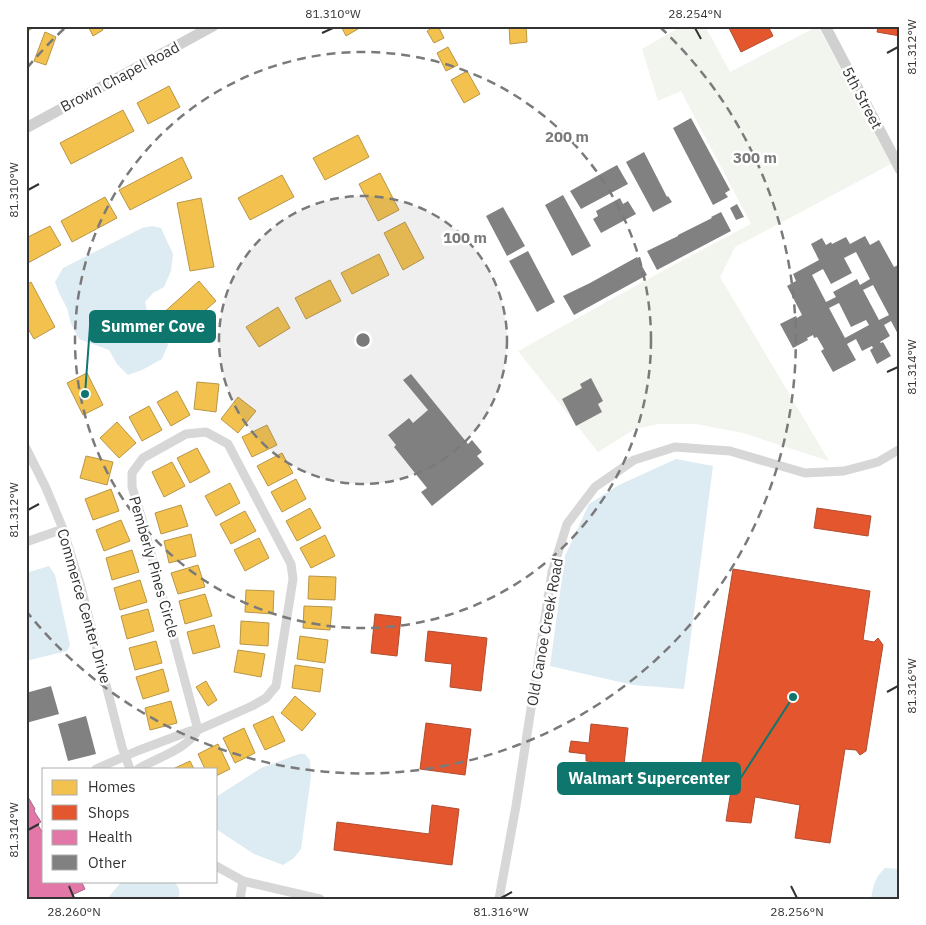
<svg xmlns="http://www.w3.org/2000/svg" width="926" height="925" viewBox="0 0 926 925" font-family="'IBM Plex Sans',sans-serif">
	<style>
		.green { fill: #f1f5ed }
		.water { fill: #ddebf3 }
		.homes { fill: #f2c14e; stroke: #b99646 }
		.shops { fill: #e4572e; stroke: #af4c30 }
		.health { fill: #e377a8; stroke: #ae6385 }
		.building { fill: #818181; fill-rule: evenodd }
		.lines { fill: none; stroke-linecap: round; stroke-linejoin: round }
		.street { stroke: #d7d7d7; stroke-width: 9 }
		.secondary { stroke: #d0d0d0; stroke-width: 11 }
		.ticks { fill: none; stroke: #333; stroke-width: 2 }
		.ring { fill: none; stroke: #7a7a7a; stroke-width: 2.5; stroke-dasharray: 9 6 }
		.labels { text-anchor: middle; stroke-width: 5; stroke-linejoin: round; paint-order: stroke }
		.street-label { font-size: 15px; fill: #333; stroke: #fff }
		.centre { fill: #7a7a7a; stroke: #fff; stroke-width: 2.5 }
		.ring-label { font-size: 15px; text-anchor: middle; font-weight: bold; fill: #7a7a7a; stroke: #fff; stroke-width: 5; stroke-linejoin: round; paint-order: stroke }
		.leader { fill: none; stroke: #0f766e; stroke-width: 2 }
		.callout-dot { fill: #0f766e; stroke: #fff; stroke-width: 2 }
		.callout { fill: #0f766e; stroke: #0f766e; stroke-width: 2 }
		.callout-label { font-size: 16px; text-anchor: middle; font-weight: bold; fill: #fff }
		.neatline { fill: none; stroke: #333; stroke-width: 2 }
		.ticks-label { font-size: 12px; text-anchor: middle; fill: #333 }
	</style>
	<rect width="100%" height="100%" fill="#fff"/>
	<!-- green -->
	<path class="green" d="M682 26H705L730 72 818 26 891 164 735 247 720 277 829 461 743 433 696 424H659L635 429 598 452 518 351 679 262 751 224 681 91 658 101 642 49Z"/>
	<!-- water -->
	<path class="water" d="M152 226 161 228 173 254 171 271 164 287 153 293 145 302 148 314 162 329 168 345 162 359 142 370 128 375 117 364 109 350 79 339 71 324 67 308 59 293 55 282 63 268 65 267 142 228Z
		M676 459 713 466 684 689 633 685 550 666 565 556 589 504 619 485Z
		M49 566 55 575 70 645 67 651 26 661V573Z
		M299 754H305L310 760 311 777 301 849 294 858 283 865 254 854 216 829V797L261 768Z
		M885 868 900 869V899H871C873 886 875 877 885 868Z
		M122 881H174C179 887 181 892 178 899H107Z"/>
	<!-- homes -->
	<path class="homes" d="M26 26H36L26 32Z
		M88 26H101L103 30 93 36Z
		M341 26H363L346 36Z
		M435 26H438L444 38 434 43 427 31Z
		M509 26H526L527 42 510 44Z
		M45 32 56 37 46 65 34 61Z
		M448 47 458 65 446 71 437 53Z
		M467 71 480 94 464 103 451 80Z
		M169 86 180 107 148 124 137 103Z
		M123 110 134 131 71 164 60 143Z
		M358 135 369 157 325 180 313 158Z
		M182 157 192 178 130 210 119 190Z
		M380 173 399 210 378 221 359 184Z
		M282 175 294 197 250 220 238 198Z
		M105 197 117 218 72 242 61 221Z
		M201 198 214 267 190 271 177 203Z
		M405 222 424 258 403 270 384 233Z
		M50 226 61 245 26 264V238Z
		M379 254 389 275 352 294 341 273Z
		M330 280 341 301 306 319 295 298Z
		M199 281 216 301 178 334 161 315Z
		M31 282 55 327 34 339 26 325V285Z
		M278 307 290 328 259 347 246 327Z
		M87 373 103 405 83 415 67 383Z
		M197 382 219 384 216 412 194 409Z
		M177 391 190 415 171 426 157 402Z
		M238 397 256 411 238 433 221 419Z
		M149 406 162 430 142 441 129 417Z
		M117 422 136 443 119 458 100 438Z
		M267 425 277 445 252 457 242 437Z
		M197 448 210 472 190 483 177 458Z
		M282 453 293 473 268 486 257 466Z
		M86 456 113 462 107 485 80 478Z
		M172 462 185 486 164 497 152 472Z
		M296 479 306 499 282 512 271 492Z
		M230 483 240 503 216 516 205 496Z
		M111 489 119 511 93 520 85 499Z
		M181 505 188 526 161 534 155 513Z
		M310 508 321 528 297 541 286 521Z
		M245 511 256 531 231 544 220 524Z
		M121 520 130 541 104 551 96 530Z
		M191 534 196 556 169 563 164 541Z
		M325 535 335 556 311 568 300 548Z
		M259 538 269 558 245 571 234 550Z
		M132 550 139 572 112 580 106 558Z
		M198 565 205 587 178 594 171 573Z
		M309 576 336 577 335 600 308 599Z
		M140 580 147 602 120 610 114 588Z
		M246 590 274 591 273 614 245 612Z
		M205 594 212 616 185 624 179 601Z
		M304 606 332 607 330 630 303 628Z
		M148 609 154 631 127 639 121 616Z
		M241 621 269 623 268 646 240 644Z
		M214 625 220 647 193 654 187 632Z
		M300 636 328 640 325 663 297 659Z
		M156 641 162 663 135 670 129 648Z
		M238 650 265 654 261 677 234 672Z
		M295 665 323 669 320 692 292 688Z
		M163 669 169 691 143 699 136 677Z
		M206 681 217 700 208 706 196 687Z
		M295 696 316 714 302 731 281 713Z
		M171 701 177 723 150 730 145 708Z
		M273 716 285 741 265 750 253 725Z
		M244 728 255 753 235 763 223 738Z
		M218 744 230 769 216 776V769H205L198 754Z
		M190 761 194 769H173Z"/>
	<!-- shops -->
	<path class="shops" d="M728 26H768L773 36 741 52Z
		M878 26H900V36L877 32Z
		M817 508 871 516 868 536 814 528Z
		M733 569 870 591 863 640 874 642 878 638 883 645 866 751 860 755 856 750 845 749 830 843 795 838 800 805 755 797 751 823 726 821 733 778 700 773Z
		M375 614 401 617 397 656 371 653Z
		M428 631 487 638 481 691 450 687 452 664 425 661Z
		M426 723 471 729 465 775 420 769Z
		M591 724 628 728 624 765 586 761V754L569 752 571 741 589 743Z
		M432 805 459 809 452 865 334 850 337 822 429 834Z"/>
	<!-- health -->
	<path class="health" d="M28 797 35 809 34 811 41 822 39 823 38 825 44 835V881H81L85 889 72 895 74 899H26V798Z"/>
	<!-- building -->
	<path class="building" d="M691 118 730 190 725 193 728 197 713 205 673 128Z
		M644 152 667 197 668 196 672 202 653 212 626 162Z
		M617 165 628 184 581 209 570 191Z
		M563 195 591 246 572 256 545 205Z
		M620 198 623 204 628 201 636 214 601 233 593 219 598 216 596 211Z
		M737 204 744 217 736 220 730 208Z
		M503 207 525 246 507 256 486 216Z
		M721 212 731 231 657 270 647 251 678 236V235L712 218 711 217Z
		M865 236 870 245 879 240 894 267 900 264V338L891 321 884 325 890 336 880 342 881 343 883 342 891 356 877 364 870 350 873 348 872 346 862 351 856 339 847 344 856 360 833 372 821 351 824 349 817 337 814 338 813 335 807 338 808 340 793 348 780 324 796 316 797 318 802 315 787 286 796 281 793 274 819 260 811 244 822 238 826 245 831 242 832 244 846 237 850 244ZM856 252 870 279 860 285 857 279 833 292 836 297 826 302 812 275 823 269 831 284 852 273 844 258ZM873 285 889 315 879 320 863 290ZM839 303 851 327 866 320 869 325 845 338 829 308Z
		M528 251 555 302 537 312 509 261Z
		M637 257 647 275 574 315 563 296 590 283Z
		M411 374 468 444 472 440 482 452 477 456 484 464 432 506 421 492 427 488 394 447 396 445 388 435 409 418 413 423 428 410 403 380Z
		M591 378 603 401 598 404 602 412 576 426 562 399 582 388 580 384Z
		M51 686 59 714 26 723V693Z
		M86 716 96 754 68 761 58 724Z"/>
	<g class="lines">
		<!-- street -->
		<path class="street" d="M26 448 46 488 63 529 81 587 122 747 130 769
			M26 542 63 529
			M96 769 137 751 190 731 198 730 252 706 266 698 276 686 293 579 291 564 228 444 206 432 186 434 143 458 132 473V487L141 516 198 730C186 750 158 757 138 769
			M216 866 243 881 320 899
			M240 899 243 881
			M499 899 516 806 552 572 567 524 595 487 634 460 675 447 730 451 805 473 844 471 878 462 900 449"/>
		<!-- secondary -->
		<path class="secondary" d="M825 26 900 169
			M26 128 213 26"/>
	</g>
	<!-- ticks -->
	<path class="ticks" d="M695 28 701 39M322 33 333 28M887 53 898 47M28 190 39 184M887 372 898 367M28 510 39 504M887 692 898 686M28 830 39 824M69 886 74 898M791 886 797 898M501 898 512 892"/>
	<!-- distance rings -->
	<circle cx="363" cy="340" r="144" fill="#7a7a7a" fill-opacity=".12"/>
	<g class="ring">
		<circle cx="363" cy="340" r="144"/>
		<circle cx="363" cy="340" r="288"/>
		<path d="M27 68A432 432 0 0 1 66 27M660 27A432 432 0 1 1 27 612"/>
	</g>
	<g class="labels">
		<!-- street labels -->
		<g class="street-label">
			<text transform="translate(120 77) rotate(-28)" y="5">Brown Chapel Road</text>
			<text transform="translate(862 98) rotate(62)" y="5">5th Street</text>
			<text transform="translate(154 567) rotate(74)" y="5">Pemberly Pines Circle</text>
			<text transform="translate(84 606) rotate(74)" y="5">Commerce Center Drive</text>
			<text transform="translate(545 632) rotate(-80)" y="5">Old Canoe Creek Road</text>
		</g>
	</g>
	<circle cx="363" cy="340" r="8" class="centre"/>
	<g class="ring-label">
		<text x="567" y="142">200 m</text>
		<text x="755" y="163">300 m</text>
		<text x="465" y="243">100 m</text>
	</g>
	<!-- callouts -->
	<path class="leader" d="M85 394L90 326M793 697L740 779"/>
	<g class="callout-dot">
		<circle cx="85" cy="394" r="5"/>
		<circle cx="793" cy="697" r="5"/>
	</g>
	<g class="callout">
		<rect x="90" y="311" width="125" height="31" rx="5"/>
		<rect x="558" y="763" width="182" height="31" rx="5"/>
	</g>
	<g class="callout-label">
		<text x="153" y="332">Summer Cove</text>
		<text x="649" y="784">Walmart Supercenter</text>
	</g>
	<!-- border -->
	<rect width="926" height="925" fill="none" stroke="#ffffff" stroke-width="55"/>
	<!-- legend -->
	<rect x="42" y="768" width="175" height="115" fill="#ffffff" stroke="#adadad"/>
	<rect x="52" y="780" width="25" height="15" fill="#f2c14e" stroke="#adadad"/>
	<text x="88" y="792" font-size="15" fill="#333333">Homes</text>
	<rect x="52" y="805" width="25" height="15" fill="#e4572e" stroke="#adadad"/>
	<text x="88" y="818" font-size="15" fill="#333333">Shops</text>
	<rect x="52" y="830" width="25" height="15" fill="#e377a8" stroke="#adadad"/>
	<text x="88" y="842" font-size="15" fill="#333333">Health</text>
	<rect x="52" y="855" width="25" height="15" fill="#818181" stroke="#adadad"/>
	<text x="88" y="868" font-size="15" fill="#333333">Other</text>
	<rect x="28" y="28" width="870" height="870" class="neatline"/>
	<g class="ticks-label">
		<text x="333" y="18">81.310°W</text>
		<text x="695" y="18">28.254°N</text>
		<text transform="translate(912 47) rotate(-90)" y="4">81.312°W</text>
		<text transform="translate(14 190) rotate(-90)" y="4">81.310°W</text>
		<text transform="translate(912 367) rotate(-90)" y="4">81.314°W</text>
		<text transform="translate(14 510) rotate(-90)" y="4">81.312°W</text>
		<text transform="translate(912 686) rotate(-90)" y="4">81.316°W</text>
		<text transform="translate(14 830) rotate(-90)" y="4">81.314°W</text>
		<text x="74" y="916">28.260°N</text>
		<text x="501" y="916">81.316°W</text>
		<text x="797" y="916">28.256°N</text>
	</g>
</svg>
